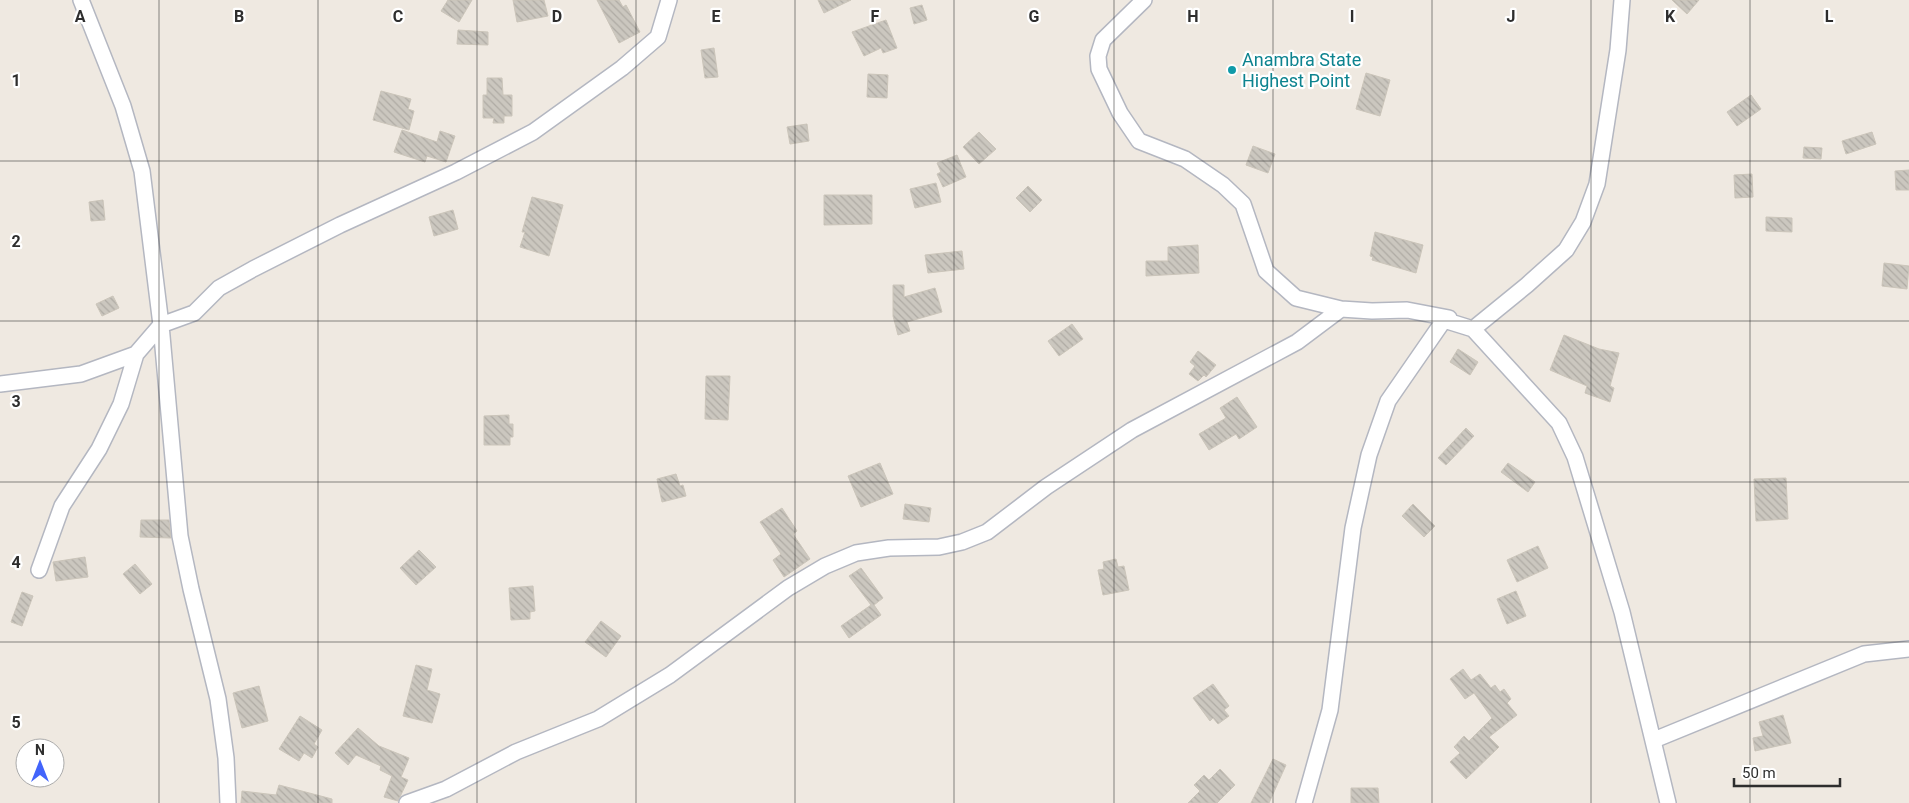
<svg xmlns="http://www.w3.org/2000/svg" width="1909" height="803" viewBox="0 0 1909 803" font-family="Roboto,sans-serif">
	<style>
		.building { fill: url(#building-back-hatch); stroke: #cbc5ba }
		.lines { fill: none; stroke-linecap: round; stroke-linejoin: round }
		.street-casing { stroke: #b4b7c1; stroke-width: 18 }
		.street { stroke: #fff; stroke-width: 15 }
		.grid { fill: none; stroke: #2e2e2e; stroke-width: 1; stroke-opacity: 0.55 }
		.culture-dot { fill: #0f9aa8; stroke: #fff; stroke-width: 2 }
		.labels { text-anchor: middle; stroke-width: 4.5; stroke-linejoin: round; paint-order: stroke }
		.culture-label { font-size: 18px; fill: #0d838f; stroke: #fff; text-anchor: start }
		.grid-label { font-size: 16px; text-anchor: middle; font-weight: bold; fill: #2e2e2e; stroke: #fff; stroke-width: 4.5; stroke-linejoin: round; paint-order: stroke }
	</style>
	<defs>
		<pattern id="building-back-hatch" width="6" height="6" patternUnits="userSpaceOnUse" patternTransform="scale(1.25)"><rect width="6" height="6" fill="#cbc7bf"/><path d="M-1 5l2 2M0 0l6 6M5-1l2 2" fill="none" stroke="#afaba4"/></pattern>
	</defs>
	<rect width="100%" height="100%" fill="#efe9e1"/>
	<!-- building -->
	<path class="building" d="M448 0H472L459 22 441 11Z
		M513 0H544L548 16 517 22Z
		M597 0H619L623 7 626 5 640 32 619 43Z
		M818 0H851L824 13Z
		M1672 0H1699L1687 14Z
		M922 5 927 20 914 24 910 8Z
		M886 20 897 48 883 53 881 48 864 56 852 32Z
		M458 30 488 32V45L457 44Z
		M714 48 718 77 705 78 701 50Z
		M1366 73 1390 80 1380 116 1356 109Z
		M868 74 888 75 887 98 867 97Z
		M487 78H502L503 95H512V116H504V123H493L494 118H483V95H487Z
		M381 91 411 99 408 109 414 111 409 130 373 120Z
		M1751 95 1761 109 1737 126 1727 112Z
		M807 124 809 141 790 144 787 127Z
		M402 130 437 142 440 131 455 136 446 162 427 156 425 162 394 152Z
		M979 132 996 149 979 164 963 147Z
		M1872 132 1876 144 1846 154 1842 141Z
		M1253 146 1275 154 1268 173 1246 165Z
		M1804 147 1822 148 1821 159 1803 158Z
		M957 155 966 177 943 187 937 174 941 172 937 163Z
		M1909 170V190H1896L1895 171Z
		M1752 174 1753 197 1735 198 1734 175Z
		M936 183 941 202 915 208 910 189Z
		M1028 186 1042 200 1030 212 1016 198Z
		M824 195H872V224L824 225Z
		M532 197 563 205 549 256 520 247 525 232H522Z
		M103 200 105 220 91 221 89 202Z
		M453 210 458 229 434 236 429 217Z
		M1766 217 1792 218V232L1766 231Z
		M1375 232 1423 245 1416 273 1372 260 1373 257 1370 256Z
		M1198 245 1199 273 1146 276V261H1168V247Z
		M962 251 964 269 928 273 925 255Z
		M1884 263 1909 266 1907 289 1882 286Z
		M893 285H904V297L935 288 942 312 907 322 910 331 898 335 893 316Z
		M113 296 119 308 102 316 96 304Z
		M1072 324 1083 339 1059 356 1048 341Z
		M1564 335 1599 349 1619 353 1610 386 1614 388 1610 402 1585 393 1587 386 1550 370Z
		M1458 349 1478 362 1470 375 1450 362Z
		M1198 351 1216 365 1206 377 1204 375 1198 381 1189 374 1195 366 1190 362Z
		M706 376H730L728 420 705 419Z
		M1237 397 1257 427 1239 439 1236 434 1209 450 1199 434 1226 418 1220 408Z
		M509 415V424H513V437H510V445H484V416Z
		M1466 428 1474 436 1446 465 1438 458Z
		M880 463 893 494 861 507 848 476Z
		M1508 463 1535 482 1528 492 1501 472Z
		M676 474 680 486 683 485 686 496 662 502 657 479Z
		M1786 478 1788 519 1756 521 1754 479Z
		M905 504 931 508 929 522 903 519Z
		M1413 504 1435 526 1424 537 1402 516Z
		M782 508 797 531 793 534 810 559 784 577 773 560 781 554 760 522Z
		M141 520H169L171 538 140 537Z
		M1538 546 1548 568 1517 582 1507 560Z
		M419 550 436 567 416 585 400 568Z
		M85 557 88 577 56 581 53 562Z
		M1116 559 1118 567 1124 566 1129 590 1103 595 1098 570 1104 569 1103 562Z
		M135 564 152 584 140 594 123 574Z
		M861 568 883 598 874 605 881 615 849 638 841 626 871 605 849 576Z
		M533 586 535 611 530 612V619L511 620 509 588Z
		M1516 591 1526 616 1507 624 1497 599Z
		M22 592 33 596 22 626 11 622Z
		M601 621 621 636 606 657 585 642Z
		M416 665 432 669 427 690 440 694 432 723 403 716Z
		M1463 669 1471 680 1480 674 1491 688 1495 685 1500 692 1504 689 1511 699 1507 703 1517 715 1489 737 1499 747 1466 779 1450 762 1460 753 1454 747 1464 736 1469 741 1492 718 1474 693 1465 699 1450 679Z
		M1213 684 1229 706 1224 710 1229 716 1218 724 1213 718 1210 721 1193 698Z
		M259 686 268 721 242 728 233 693Z
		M1783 715 1791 743 1755 751 1753 738 1763 736 1759 722Z
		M300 716 322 730 314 744 318 747 312 758 304 753 299 761 279 749Z
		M358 728 379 746 409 758 401 777 408 780 398 801 384 797 392 776 380 770 381 766 356 755 348 765 335 753Z
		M1273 759 1286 765 1269 803H1251Z
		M1220 769 1235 785 1217 803H1188L1200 791 1194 785 1204 775 1209 780Z
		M279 785 332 799V803H241L242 791 276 795Z
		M1351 788H1378L1379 803H1351Z"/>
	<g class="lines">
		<defs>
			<path id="street" d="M81 0 123 106 142 171 161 325 180 536 191 589 218 699 226 758 228 803
				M1144 0 1103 40 1098 56 1099 69 1120 113 1139 141 1185 159 1223 185 1243 204 1266 271 1296 298 1341 309
				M1473 329 1559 423 1575 457 1622 612 1668 803
				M0 384 81 374 136 354 161 325 194 313 219 288 253 269 340 225 456 172 533 132 622 68 658 37 669 0
				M39 570 62 506 99 449 121 404 136 354
				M1654 740 1864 654 1909 649
				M407 803 446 789 516 752 598 719 670 675 788 588 825 566 856 553 889 548 939 547 962 542 987 532 1046 487 1132 430 1297 342 1341 309 1372 311 1407 310 1449 318 1444 320
				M1304 803 1330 710 1353 528 1369 455 1388 401 1444 320 1473 329 1527 285 1566 250 1583 222 1597 184 1618 50 1622 0"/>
		</defs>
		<!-- street casing -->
		<use href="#street" class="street-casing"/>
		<!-- street -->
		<use href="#street" class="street"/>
	</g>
	<!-- grid -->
	<path class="grid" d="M159 0V803M318 0V803M477 0V803M636 0V803M795 0V803M954 0V803M1114 0V803M1273 0V803M1432 0V803M1591 0V803M1750 0V803M0 161H1909M0 321H1909M0 482H1909M0 642H1909"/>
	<!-- markers -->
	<circle class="culture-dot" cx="1232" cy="70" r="5"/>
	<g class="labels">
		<!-- culture labels -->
		<g class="culture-label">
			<text x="1242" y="66">Anambra State<tspan x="1242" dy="21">Highest Point</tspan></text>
		</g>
	</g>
	<g class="grid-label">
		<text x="80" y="22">A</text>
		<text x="239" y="22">B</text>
		<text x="398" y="22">C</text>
		<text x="557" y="22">D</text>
		<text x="716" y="22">E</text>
		<text x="875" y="22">F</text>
		<text x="1034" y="22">G</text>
		<text x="1193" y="22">H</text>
		<text x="1352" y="22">I</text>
		<text x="1511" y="22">J</text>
		<text x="1670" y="22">K</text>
		<text x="1829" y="22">L</text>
		<text x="16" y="86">1</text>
		<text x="16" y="247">2</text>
		<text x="16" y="407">3</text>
		<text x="16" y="568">4</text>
		<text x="16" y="728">5</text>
	</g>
	<!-- north arrow -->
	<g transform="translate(40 763)"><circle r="24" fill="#ffffff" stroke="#ababab"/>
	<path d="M0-4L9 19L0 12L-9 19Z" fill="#4264fb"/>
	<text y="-8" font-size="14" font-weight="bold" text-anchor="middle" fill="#2e2e2e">N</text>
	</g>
	<!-- scale -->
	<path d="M1734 778v8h106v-8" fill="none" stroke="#2e2e2e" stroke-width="2.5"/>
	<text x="1742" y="778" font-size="15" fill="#2e2e2e" stroke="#ffffff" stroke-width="4" paint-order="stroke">50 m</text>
</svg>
